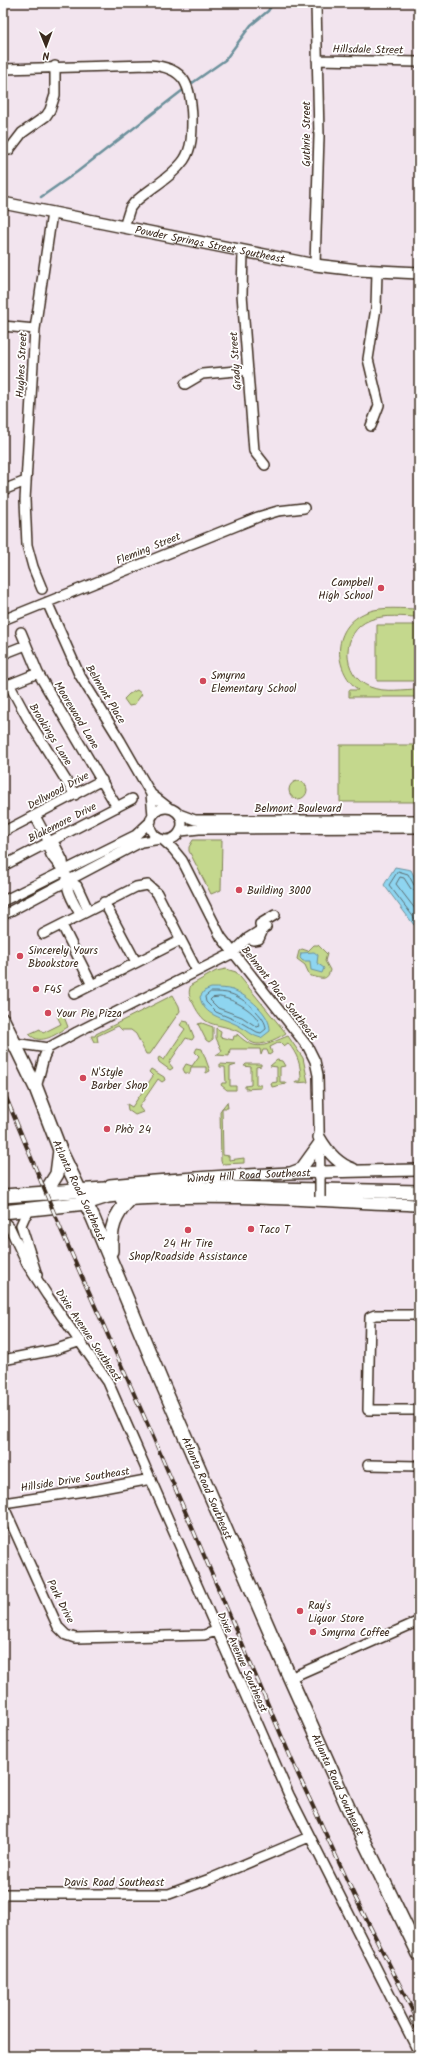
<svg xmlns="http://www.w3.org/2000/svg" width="422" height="2059" viewBox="0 0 422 2059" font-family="Kalam,sans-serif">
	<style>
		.green { fill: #c4d88d; stroke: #808156 }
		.water { fill: #8ed5f0; stroke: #6d919c }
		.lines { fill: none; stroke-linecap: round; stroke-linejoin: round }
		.shore { stroke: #5c6e72; stroke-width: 1 }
		.stream { stroke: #6d919c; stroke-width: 2.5 }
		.minor-casing { stroke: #3b2a1e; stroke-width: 12 }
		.tertiary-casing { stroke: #3b2a1e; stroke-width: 14 }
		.secondary-casing { stroke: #3b2a1e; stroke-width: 16 }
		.minor { stroke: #fff; stroke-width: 9 }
		.tertiary { stroke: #fff; stroke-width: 11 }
		.secondary { stroke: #fff; stroke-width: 13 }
		.rail-casing { stroke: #3b2a1e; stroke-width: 4 }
		.rail { stroke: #fff; stroke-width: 2.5; stroke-dasharray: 8; stroke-linecap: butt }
		.minor-bridge-casing { stroke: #3b2a1e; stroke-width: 12; stroke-linecap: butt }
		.minor-bridge { stroke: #fff; stroke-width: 9 }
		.poi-dot { fill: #d1495b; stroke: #fff; stroke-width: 1.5 }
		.labels { text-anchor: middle; stroke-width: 3.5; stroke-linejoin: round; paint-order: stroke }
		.street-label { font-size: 11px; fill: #3b2a1e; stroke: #fff }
		.poi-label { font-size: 11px; fill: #3b2a1e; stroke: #fff; text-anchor: start }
	</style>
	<rect width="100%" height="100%" fill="#f2e4ee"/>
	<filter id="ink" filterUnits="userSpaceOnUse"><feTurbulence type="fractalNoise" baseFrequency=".025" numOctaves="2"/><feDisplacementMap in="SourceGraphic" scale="8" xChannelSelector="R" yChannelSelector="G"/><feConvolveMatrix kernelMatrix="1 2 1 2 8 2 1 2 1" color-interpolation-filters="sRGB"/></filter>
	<g filter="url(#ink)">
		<!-- green -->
		<path class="green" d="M419 609V617C404 617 385 614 370 620 341 631 340 675 370 687 385 693 404 689 419 689V697H349V690H358C332 668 332 626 367 612 383 606 403 609 419 609Z
			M377 625H419V681H377Z
			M137 690 142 694 134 705 129 706 124 699 129 694Z
			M340 745H419V802H340Z
			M289 790a9 9 0 1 1 18 0a9 9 0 1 1-18 0Z
			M193 840H222L221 890 211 894 189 851V847Z
			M314 945H318L327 954 325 961 330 970C327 984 317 976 310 976L305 965 297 959 299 951 302 949 308 951Z
			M226 969 236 972 286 1033C280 1037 265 1045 257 1044 248 1043 244 1034 237 1031 213 1021 206 1030 193 1003 189 997 188 992 191 985L216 971Z
			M173 995 179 1006 180 1011 150 1054H146L136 1034 131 1030H122L118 1026 97 1036 98 1042H94L91 1036H95L96 1034Z
			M61 1014H63L68 1027C57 1033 41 1047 29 1034L40 1029 43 1033 61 1024 57 1016Z
			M183 1021 188 1022 194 1037 192 1040 186 1038 169 1063 173 1068 170 1070 159 1062 158 1059 159 1057 164 1060 185 1029 180 1025Z
			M202 1023 213 1027V1039L209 1042 206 1040 198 1024Z
			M216 1028 221 1031 220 1037 233 1040 234 1036H237V1034C257 1054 266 1044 288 1036L303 1058 308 1082 295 1083 296 1081H301C301 1065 298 1055 288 1043L284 1046 280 1042 270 1047 272 1053 269 1055 267 1050H263L261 1055 260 1049H230L229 1056 216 1055 222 1051 216 1038Z
			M197 1048 202 1049 210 1071 206 1073V1067H191L190 1073H185L183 1069 186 1064 192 1066 199 1056 195 1052Z
			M277 1060 282 1061 285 1066 280 1067V1082H285L286 1084 272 1087 271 1083 277 1082V1067L270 1066Z
			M220 1064 236 1065 230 1067V1086H236V1090H227L221 1085 222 1083H226L225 1067H220Z
			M246 1064H261V1066L256 1067V1085H261V1088L245 1089V1086L251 1085V1067L244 1066Z
			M151 1069 164 1077 165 1080 162 1082 158 1079 139 1107 143 1112 135 1115 128 1110 127 1104 132 1107 153 1076 149 1072Z
			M227 1102 228 1108H222L223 1155 229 1156V1160L244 1158V1163L222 1164 221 1161 220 1111Z"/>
		<!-- water -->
		<path class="water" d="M395 867 411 870 419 886V923L414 925 384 885Z
			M314 952 318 955 317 963 324 968 322 973 311 970 310 961H303L300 958 301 953Z
			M211 988C218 988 226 988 233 990 248 996 271 1014 270 1031L261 1038C252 1036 247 1030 239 1026 223 1017 204 1017 200 997L204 991Z"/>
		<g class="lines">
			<!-- shore -->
			<path class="shore" d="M419 887 414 885 408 874 398 871 389 885 415 919H419
				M419 892 411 889 404 878 400 877 396 884 419 914
				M211 992C218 992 225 992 231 994 242 997 267 1017 266 1029L261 1033 257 1032 240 1022 216 1012 206 1002 205 997Z
				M220 997C233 999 258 1012 260 1026L257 1027 242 1017 218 1008 210 1000 212 998Z"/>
			<!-- stream -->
			<path class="stream" d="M188 86 225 60 251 25 268 11 273 3
				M41 197 77 172 183 90"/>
			<defs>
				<path id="minor" d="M317 60 419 62
					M3 69 149 65C186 67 191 86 192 119 192 134 192 148 184 160 171 178 150 188 134 203L130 208 124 227
					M9 150 22 133 46 116 50 110 55 95V66
					M243 251 242 294 254 451 265 465
					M315 265 319 136 316 3
					M3 326 35 329
					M185 384 202 374 248 370
					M371 426 379 405 368 359 376 308 377 271
					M3 490 26 481
					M42 589 33 567 27 545 25 500 35 329 52 213
					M47 602 79 674 120 740 151 794 153 815
					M3 620 258 517 278 511 304 508
					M21 632 38 673 117 807
					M3 654 26 645
					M9 684 29 721 75 795
					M3 687 38 673
					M151 794 169 808
					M150 824a16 16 0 1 1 32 0a16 16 0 1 1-32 0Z
					M179 814 195 820H419
					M35 816 49 842 55 845 63 861 64 871
					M181 831 199 829 419 828
					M3 832 102 780
					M163 840 173 849 182 860 221 937 308 1047 315 1061 318 1075 320 1179
					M49 842C46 859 64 865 68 879 69 882 68 886 68 889 70 897 76 907 80 914
					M3 866 132 799
					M68 880 77 886 88 910
					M3 901 136 835 151 821
					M104 902 136 962
					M3 915 141 842 161 839
					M62 925 92 985
					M43 934 136 887 148 885 157 893 181 940 74 994
					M248 938 253 940 259 939 262 932 260 924 275 915
					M181 940 197 971
					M14 1043 48 1048 77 1032 233 953 248 938 266 927
					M36 1088 44 1057 48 1048
					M31 1209 25 1216 21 1225 37 1275
					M3 1221 10 1228 27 1264 47 1295 108 1382 289 1795 419 2053
					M419 1315H375L370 1317 368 1410H419
					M3 1360 54 1350 81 1341
					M368 1465 419 1466
					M3 1503 98 1489 151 1479
					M3 1505 58 1627 66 1635 75 1638 204 1635 216 1631
					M290 1678 419 1621
					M3 1894H169L210 1879 309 1837"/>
				<g id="tertiary">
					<path id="s1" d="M3 203 315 265 358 270 419 273"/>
					<path d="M319 1137C327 1151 337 1164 353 1169"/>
					<path d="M293 1172 301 1169 319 1144"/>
					<path id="s2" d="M110 1185C213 1175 316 1171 419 1170"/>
					<path d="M121 1200C220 1193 320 1201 419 1205"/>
				</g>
				<g id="secondary">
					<path id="s3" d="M3 1020 36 1088 60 1150 93 1218 161 1381 290 1678 351 1814 419 1954"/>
					<path d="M45 1193 57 1174 60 1150"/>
					<path d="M3 1196 119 1188"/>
					<path d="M3 1212 86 1203 108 1196 143 1192 229 1188 419 1192"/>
					<path d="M111 1251C110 1229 114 1216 129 1200"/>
				</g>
			</defs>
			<!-- minor casing -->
			<use href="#minor" class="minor-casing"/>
			<!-- tertiary casing -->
			<use href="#tertiary" class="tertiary-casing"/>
			<!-- secondary casing -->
			<use href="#secondary" class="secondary-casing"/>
			<!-- minor -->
			<use href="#minor" class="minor"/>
			<!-- tertiary -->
			<use href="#tertiary" class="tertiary"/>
			<!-- secondary -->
			<use href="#secondary" class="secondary"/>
			<defs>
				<path id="rail" d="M3 1090 62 1232 151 1432 297 1772 355 1897 419 2023
					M411 2018 419 2033"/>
			</defs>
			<!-- rail casing -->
			<use href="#rail" class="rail-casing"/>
			<!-- rail -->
			<use href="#rail" class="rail"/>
			<defs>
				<path id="minor-bridge" d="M320 1179V1197"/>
			</defs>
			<!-- minor-bridge casing -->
			<use href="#minor-bridge" class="minor-bridge-casing"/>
			<!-- minor-bridge -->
			<use href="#minor-bridge" class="minor-bridge"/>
		</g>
	</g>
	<!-- markers -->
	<g class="poi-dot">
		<circle cx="381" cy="588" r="4"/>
		<circle cx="203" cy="681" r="4"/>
		<circle cx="239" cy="890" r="4"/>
		<circle cx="20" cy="956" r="4"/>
		<circle cx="36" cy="989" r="4"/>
		<circle cx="48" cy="1013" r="4"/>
		<circle cx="83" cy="1078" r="4"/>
		<circle cx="107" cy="1129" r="4"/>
		<circle cx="251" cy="1229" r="4"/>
		<circle cx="188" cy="1230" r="4"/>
		<circle cx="300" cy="1611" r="4"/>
		<circle cx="313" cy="1632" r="4"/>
	</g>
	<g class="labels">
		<!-- street labels -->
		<g class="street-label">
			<text transform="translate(368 49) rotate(1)" y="4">Hillsdale Street</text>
			<text transform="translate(306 134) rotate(-90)" y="4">Guthrie Street</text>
			<text dy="4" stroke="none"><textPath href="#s1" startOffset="211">Powder Springs Street Southeast</textPath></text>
			<text transform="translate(235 361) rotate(-94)" y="4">Grady Street</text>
			<text transform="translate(21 365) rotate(-87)" y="4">Hughes Street</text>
			<text transform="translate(148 548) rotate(-22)" y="4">Fleming Street</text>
			<text transform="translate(106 694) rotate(59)" y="4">Belmont Place</text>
			<text transform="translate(77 715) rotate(59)" y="4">Moorewood Lane</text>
			<text transform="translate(51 734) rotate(58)" y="4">Brookings Lane</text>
			<text transform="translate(58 790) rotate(-28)" y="4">Dellwood Drive</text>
			<text x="298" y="812">Belmont Boulevard</text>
			<text transform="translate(62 822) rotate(-27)" y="4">Blakemore Drive</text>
			<text transform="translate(280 993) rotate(52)" y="4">Belmont Place Southeast</text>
			<text dy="4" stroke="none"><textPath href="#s2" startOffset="139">Windy Hill Road Southeast</textPath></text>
			<text dy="4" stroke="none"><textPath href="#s3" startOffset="187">Atlanta Road Southeast</textPath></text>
			<text transform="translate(89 1335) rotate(56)" y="4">Dixie Avenue Southeast</text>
			<text transform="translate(75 1479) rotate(-9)" y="4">Hillside Drive Southeast</text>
			<text dy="4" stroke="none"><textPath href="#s3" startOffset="511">Atlanta Road Southeast</textPath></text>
			<text transform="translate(61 1601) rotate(63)" y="4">Park Drive</text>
			<text transform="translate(243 1662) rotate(66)" y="4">Dixie Avenue Southeast</text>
			<text dy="4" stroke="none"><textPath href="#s3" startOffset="835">Atlanta Road Southeast</textPath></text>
			<text x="114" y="1886">Davis Road Southeast</text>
		</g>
		<!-- poi labels -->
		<g class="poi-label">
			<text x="373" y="586" text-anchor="end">Campbell<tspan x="373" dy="13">High School</tspan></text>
			<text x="211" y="679">Smyrna<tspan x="211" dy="13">Elementary School</tspan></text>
			<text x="247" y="894">Building 3000</text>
			<text x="28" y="954">Sincerely Yours<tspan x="28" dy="13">Bbookstore</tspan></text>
			<text x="44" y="993">F45</text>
			<text x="56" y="1017">Your Pie Pizza</text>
			<text x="91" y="1076">N'Style<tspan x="91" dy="13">Barber Shop</tspan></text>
			<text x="115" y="1133">Phở 24</text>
			<text x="259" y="1233">Taco T</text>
			<text x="188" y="1247" text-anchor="middle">24 Hr Tire<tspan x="188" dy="13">Shop/Roadside Assistance</tspan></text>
			<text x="308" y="1609">Ray's<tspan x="308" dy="13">Liquor Store</tspan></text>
			<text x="321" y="1636">Smyrna Coffee</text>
		</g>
	</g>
	<!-- margin -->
	<rect width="422" height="2059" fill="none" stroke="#fff" stroke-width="16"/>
	<rect x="8" y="8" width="406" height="2043" fill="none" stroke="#3b2a1e" stroke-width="1.5" filter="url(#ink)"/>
	<!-- north arrow -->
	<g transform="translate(46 46) rotate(179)" stroke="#ffffff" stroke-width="3" paint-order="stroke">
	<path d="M0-3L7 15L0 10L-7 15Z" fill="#3b2a1e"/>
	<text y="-6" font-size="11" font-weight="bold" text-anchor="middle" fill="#3b2a1e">N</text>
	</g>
</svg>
